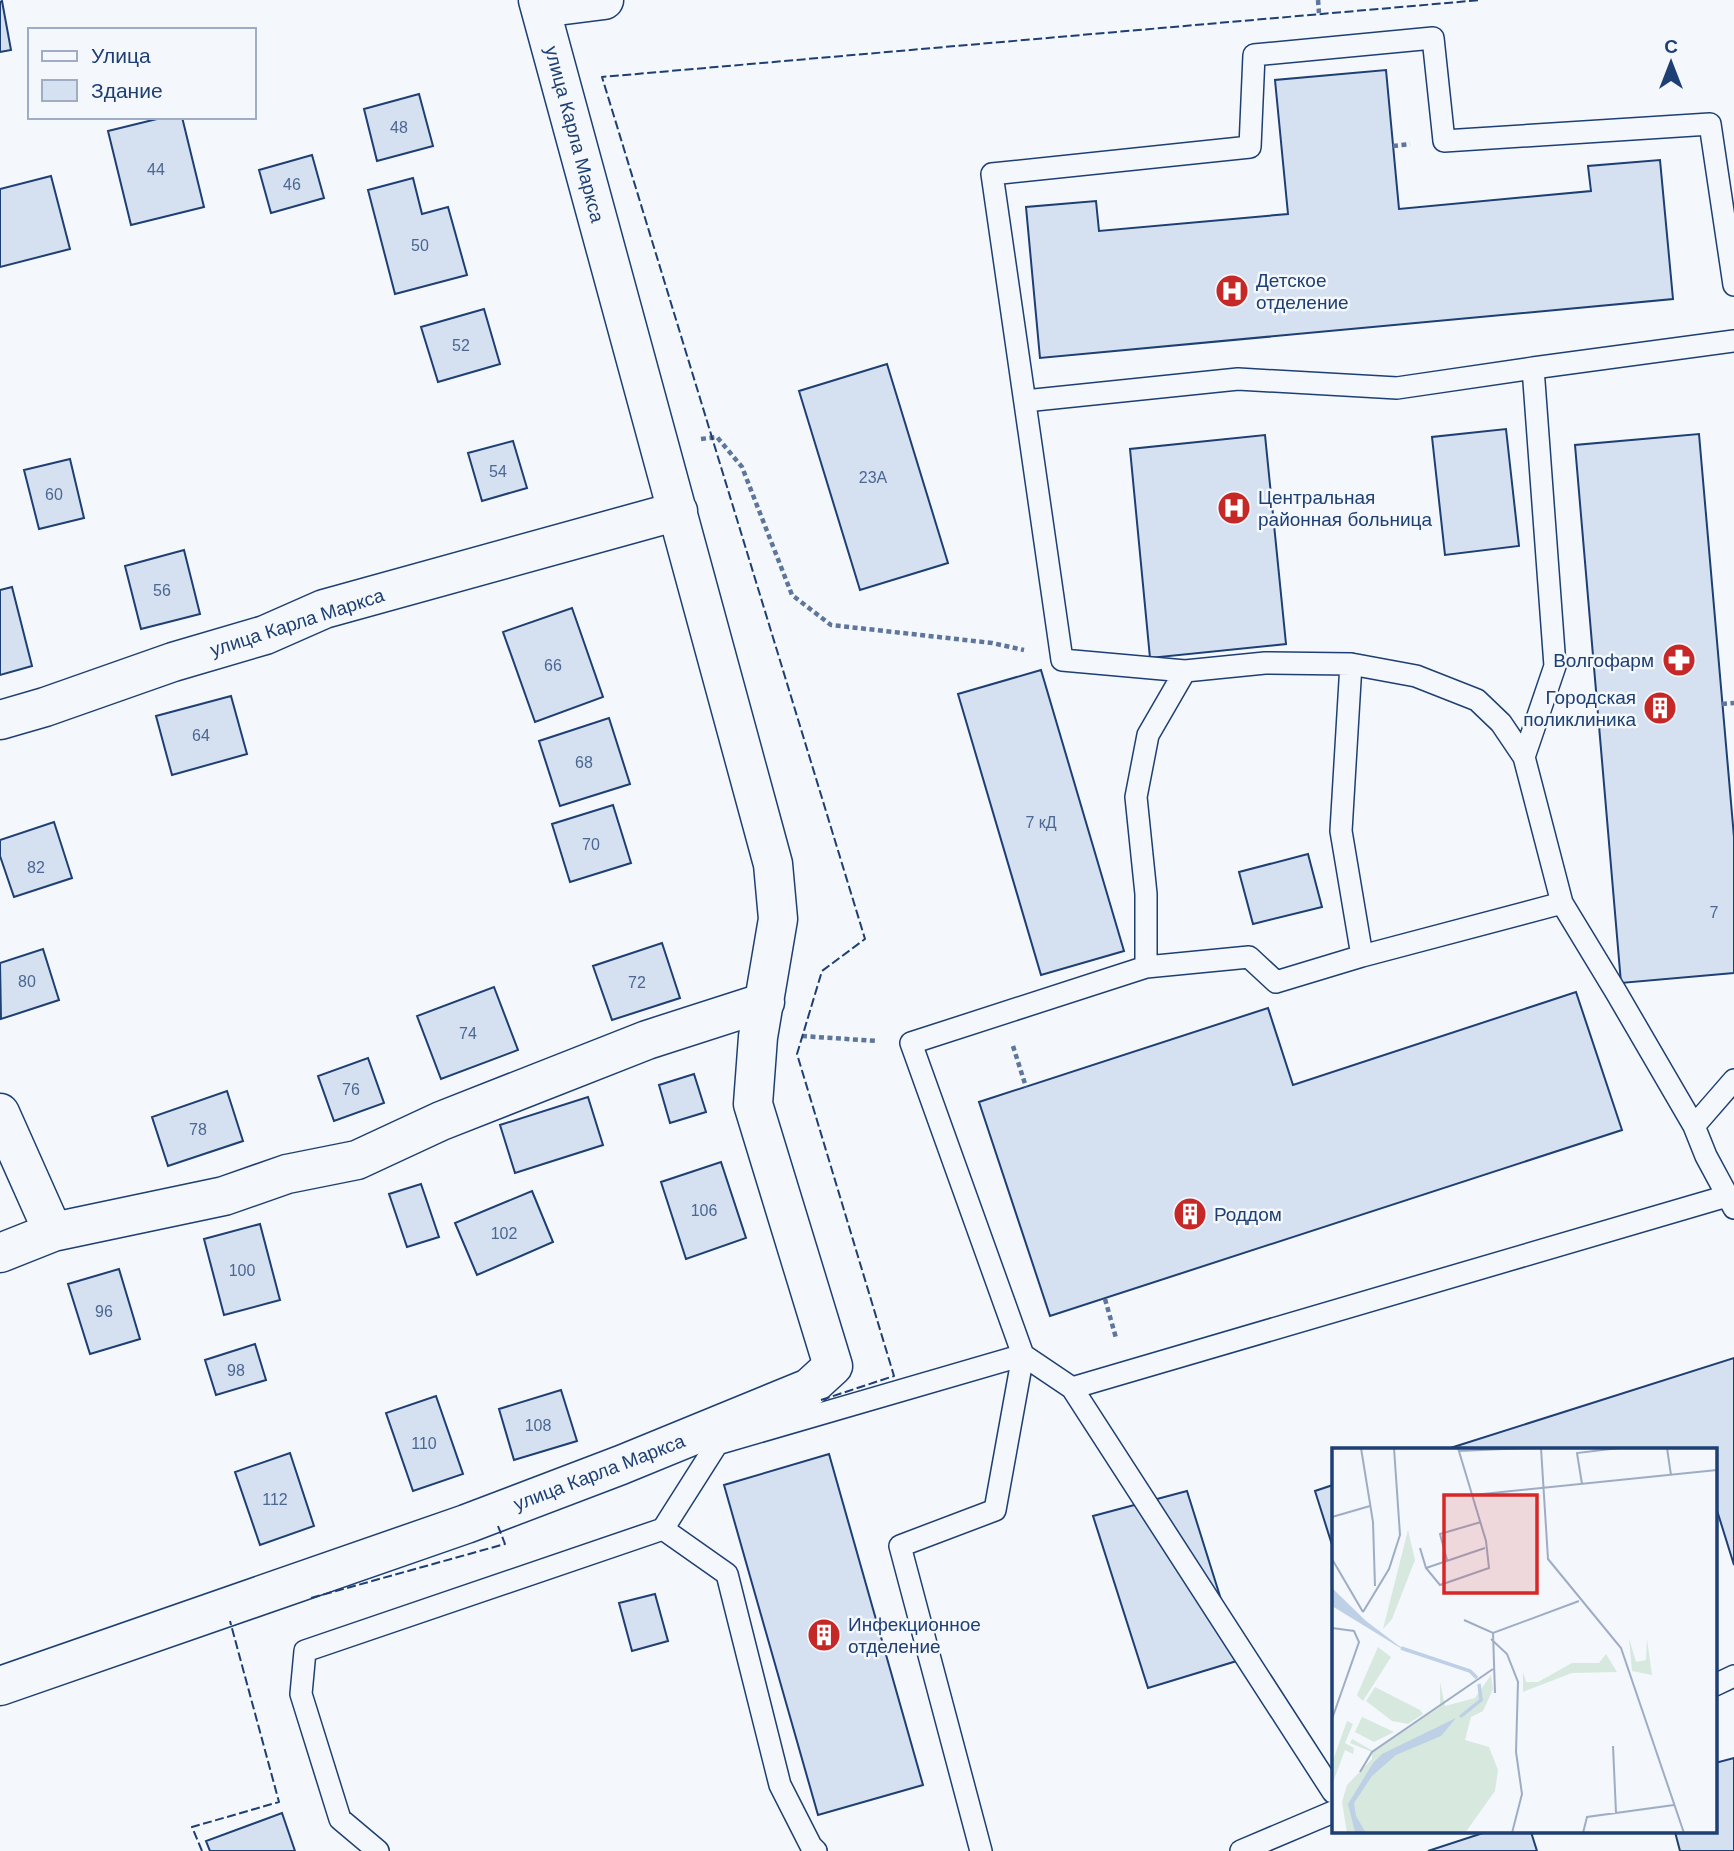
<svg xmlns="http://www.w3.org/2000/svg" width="1734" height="1851" viewBox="0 0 1734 1851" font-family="Arial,sans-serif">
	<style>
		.building { fill: #d5e0f0; stroke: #1d3f73; stroke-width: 2 }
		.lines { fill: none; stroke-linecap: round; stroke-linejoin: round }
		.lane-casing { stroke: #1d3f73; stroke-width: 24 }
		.street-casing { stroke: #1d3f73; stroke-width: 41 }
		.path { stroke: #5e769c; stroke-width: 4.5; stroke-dasharray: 5 3.5; stroke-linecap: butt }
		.lane { stroke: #f4f7fb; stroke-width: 21 }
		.street { stroke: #f4f7fb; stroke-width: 38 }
		.fence { stroke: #1d3f73; stroke-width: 2; stroke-dasharray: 9 3.5; stroke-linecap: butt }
		.labels { text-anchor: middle; stroke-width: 5; stroke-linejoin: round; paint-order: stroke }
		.number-label { font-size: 16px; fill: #4b6792 }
		.street-label { font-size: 19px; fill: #1d3f73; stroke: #f4f7fb }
		.poi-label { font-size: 19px; fill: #1d3f73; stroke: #f4f7fb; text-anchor: start }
		.inset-river { fill: none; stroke: #bed0e5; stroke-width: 3.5 }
		.inset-road { fill: none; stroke: #9eadc5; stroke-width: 2 }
		.view { fill: #d62828; fill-opacity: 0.15; stroke: #d62828; stroke-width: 3.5 }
		.inset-edge { fill: none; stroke: #1d3f73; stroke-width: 3.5 }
	</style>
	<rect width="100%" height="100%" fill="#f4f7fb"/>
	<!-- building -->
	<path class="building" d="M2 1 11 50 0 52V2Z
		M1386 70 1399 209 1591 191 1588 166 1660 160 1673 299 1040 358 1026 207 1096 201 1099 231 1288 214 1275 80Z
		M419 94 433 146 377 161 364 109Z
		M165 117H182L204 207 131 225 108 131Z
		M312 155 324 198 271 213 259 170Z
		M51 176 70 249 0 267V189Z
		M413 178 422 214 448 207 467 275 395 294 368 190Z
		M484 309 500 364 438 382 421 327Z
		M887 364 948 563 860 590 799 391Z
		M1506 429 1519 546 1445 555 1432 437Z
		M1699 434 1734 837V973L1621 983 1575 445Z
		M1265 435 1286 644 1150 658 1130 449Z
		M513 441 527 488 482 501 468 453Z
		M70 459 84 518 39 529 24 470Z
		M184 550 200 614 141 629 125 566Z
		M12 587 32 666 0 675V590Z
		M572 608 603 697 535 722 503 632Z
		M1041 670 1124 951 1041 975 958 694Z
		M231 696 247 754 172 775 156 716Z
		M609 718 630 784 560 806 539 741Z
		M613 805 631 863 570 882 552 824Z
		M54 822 72 878 14 897 0 856V840Z
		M1308 854 1322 907 1253 924 1239 872Z
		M662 943 680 998 612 1020 593 966Z
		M43 949 59 1000 1 1019 0 963Z
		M494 987 518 1050 441 1079 417 1016Z
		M1576 992 1622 1130 1050 1316 979 1102 1268 1008 1293 1085Z
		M368 1058 384 1103 334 1121 318 1076Z
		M694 1074 706 1112 670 1123 659 1085Z
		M227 1091 243 1141 168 1166 152 1117Z
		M588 1097 603 1145 515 1173 500 1125Z
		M721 1162 746 1238 686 1259 661 1182Z
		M421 1184 439 1237 407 1247 389 1194Z
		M532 1191 553 1242 477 1275 455 1223Z
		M260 1224 280 1300 224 1315 204 1239Z
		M119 1269 140 1339 90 1354 68 1284Z
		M255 1344 266 1380 216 1395 205 1360Z
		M1734 1358V1565L1715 1504V1450H1444Z
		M561 1390 577 1441 514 1460 499 1409Z
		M436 1396 463 1474 413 1491 386 1413Z
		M290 1453 314 1526 260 1545 235 1472Z
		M829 1454 923 1785 818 1815 724 1485Z
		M1333 1485V1548L1315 1491Z
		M1187 1491 1240 1660 1148 1688 1093 1516Z
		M655 1594 668 1641 632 1651 619 1603Z
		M1734 1758V1851H1680L1675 1832H1715V1763Z
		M282 1813 295 1851H210L206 1841Z
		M1486 1832H1531L1537 1851H1428Z"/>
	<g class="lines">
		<defs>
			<path id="lane" d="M1533 368 1734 341
				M1025 401 1238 379 1397 388 1533 368 1555 666 1524 757 1562 903
				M1524 757 1501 723 1477 700 1416 676 1351 664 1265 663 1185 671 1062 660 992 174 1250 147 1254 55 1433 38 1444 141 1710 124 1734 285
				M1362 956 1562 903 1616 992 1694 1126
				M1146 967V894L1136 797 1148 735 1185 671
				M1734 1080 1694 1126 1706 1156 1734 1208
				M1072 1388 1727 1196
				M663 1529 727 1574 780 1785 811 1846 816 1851
				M1715 1685 1734 1676
				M378 1851 340 1819 301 1694 305 1651 663 1529 717 1444 1023 1355 1072 1388 1333 1792
				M981 1851 900 1546 995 1510 1023 1355 911 1043 1146 967 1249 957 1276 982 1362 956 1341 831 1351 664
				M1241 1851 1333 1812"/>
			<path id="street" d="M541 8 604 0
				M0 720 45 707 173 662 265 635 324 609 678 511
				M0 1113 53 1232
				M0 1253 53 1232 224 1196 287 1174 357 1160 441 1121 647 1040 765 1002
				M0 1686 466 1524 621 1465 809 1388 833 1366 753 1104 758 1037 778 919 773 864 538 0"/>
		</defs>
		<!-- lane casing -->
		<use href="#lane" class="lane-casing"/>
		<!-- street casing -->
		<use href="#street" class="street-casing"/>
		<!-- path -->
		<path class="path" d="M1318 0 1319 13
			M1393 146 1410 144
			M701 439 717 437 742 467 792 595 831 625 992 643 1024 650
			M1722 704 1734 703
			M802 1036 877 1041
			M1013 1046 1026 1087
			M1105 1299 1116 1338"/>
		<!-- lane -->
		<use href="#lane" class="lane"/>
		<!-- street -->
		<use href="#street" class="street"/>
		<!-- fence -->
		<path class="fence" d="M821 1400 894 1376 797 1054 822 971 865 939 602 77 1481 0
			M311 1598 505 1544 498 1526
			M202 1851 192 1827 279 1802 230 1621"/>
	</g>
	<!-- icons -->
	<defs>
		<symbol id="hospital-disc" viewBox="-11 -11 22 22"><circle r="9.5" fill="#c62828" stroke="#f4f7fb"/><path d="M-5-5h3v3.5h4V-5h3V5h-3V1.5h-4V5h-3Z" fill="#fff"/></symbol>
		<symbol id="pharmacy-disc" viewBox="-11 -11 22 22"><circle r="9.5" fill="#c62828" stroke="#f4f7fb"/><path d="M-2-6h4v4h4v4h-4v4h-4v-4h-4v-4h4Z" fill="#fff"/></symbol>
		<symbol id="building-disc" viewBox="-11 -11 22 22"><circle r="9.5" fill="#c62828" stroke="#f4f7fb"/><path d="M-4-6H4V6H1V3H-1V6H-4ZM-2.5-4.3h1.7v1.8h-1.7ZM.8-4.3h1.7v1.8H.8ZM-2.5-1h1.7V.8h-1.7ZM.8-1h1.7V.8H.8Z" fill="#fff"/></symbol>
	</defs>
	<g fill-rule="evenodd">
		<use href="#hospital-disc" x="1213" y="272" width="38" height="38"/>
		<use href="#hospital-disc" x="1215" y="489" width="38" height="38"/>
		<use href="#pharmacy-disc" x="1660" y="641" width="38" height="38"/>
		<use href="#building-disc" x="1641" y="689" width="38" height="38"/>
		<use href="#building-disc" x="1171" y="1195" width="38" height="38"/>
		<use href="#building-disc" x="805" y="1616" width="38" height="38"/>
	</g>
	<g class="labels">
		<!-- number labels -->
		<g class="number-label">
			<text x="399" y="133">48</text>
			<text x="156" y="175">44</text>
			<text x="292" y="190">46</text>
			<text x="420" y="251">50</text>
			<text x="461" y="351">52</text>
			<text x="498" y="477">54</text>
			<text x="873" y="483">23А</text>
			<text x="54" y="500">60</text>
			<text x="162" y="596">56</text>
			<text x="553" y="671">66</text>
			<text x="201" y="741">64</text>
			<text x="584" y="768">68</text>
			<text x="1041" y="828">7 кД</text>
			<text x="591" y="850">70</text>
			<text x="36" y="873">82</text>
			<text x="1714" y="918">7</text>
			<text x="27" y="987">80</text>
			<text x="637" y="988">72</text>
			<text x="468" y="1039">74</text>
			<text x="351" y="1095">76</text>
			<text x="198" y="1135">78</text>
			<text x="704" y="1216">106</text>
			<text x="504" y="1239">102</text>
			<text x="242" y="1276">100</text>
			<text x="104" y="1317">96</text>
			<text x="236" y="1376">98</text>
			<text x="538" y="1431">108</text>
			<text x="424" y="1449">110</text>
			<text x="275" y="1505">112</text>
		</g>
		<!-- street labels -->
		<g class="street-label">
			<text transform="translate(575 134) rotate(75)" y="7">улица Карла Маркса</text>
			<text transform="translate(297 622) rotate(-18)" y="7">улица Карла Маркса</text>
			<text transform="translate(599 1472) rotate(-21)" y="7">улица Карла Маркса</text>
		</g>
		<!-- poi labels -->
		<g class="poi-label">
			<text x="1256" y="287">Детское<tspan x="1256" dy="22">отделение</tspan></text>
			<text x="1258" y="504">Центральная<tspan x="1258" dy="22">районная больница</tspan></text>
			<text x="1654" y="667" text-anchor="end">Волгофарм</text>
			<text x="1636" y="704" text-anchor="end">Городская<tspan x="1636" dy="22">поликлиника</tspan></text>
			<text x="1214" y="1221">Роддом</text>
			<text x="848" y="1631">Инфекционное<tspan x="848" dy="22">отделение</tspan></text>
		</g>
	</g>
	<!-- overview -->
	<g transform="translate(1332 1448)">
		<rect width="385" height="385" fill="#f4f7fb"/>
		<path d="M76 82 83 112 60 171 51 181ZM297 190 304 214 314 212 315 191 320 227 300 223ZM46 199 59 209 31 253 25 247ZM274 206 285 224 240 225 191 244V224L194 234H206L240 215H267ZM159 227 161 241 151 263 139 269 133 292 157 299 166 322 163 343 133 385H15L10 354 15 337 40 311V304L18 295 20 291 41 303 108 259V234L113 258 143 250ZM43 239 88 262 91 266 76 276 60 273 34 253ZM30 269 62 284 42 294 23 284ZM15 273 21 276 13 295 22 300 21 306 13 302 0 337V315Z" fill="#d7e8df"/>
		<path d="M0 140 34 173 75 204 0 158ZM124 270 109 288 64 307 40 328 22 355 24 368 34 385 23 384 16 356 41 315 50 306Z" fill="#bed0e5"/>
		<path class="inset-river" d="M69 200 138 223 145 230M128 269 149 252 147 236"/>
		<path class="inset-road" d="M29 0 41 74 43 138M209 0 216 111 289 200 352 385M335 0 339 27M127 3 195 0M250 36 245 5 287 0M141 47 385 22M0 69 38 58M88 100 94 120 108 137 157 120 154 93 126 0M0 111 31 164M115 112 108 86 149 74M94 120 153 100M31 164 57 121 68 87 62 0M132 172 161 185 247 153M0 180 22 183 27 194 0 271M161 185 163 245M159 191 175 206 186 234 184 304 190 346 180 385M281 298 284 365M28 324 40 304 161 221M251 385 255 369 342 357"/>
		<path class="view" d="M112 47H205V145H112Z"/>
		<rect width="385" height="385" class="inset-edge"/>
	</g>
	<!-- legend -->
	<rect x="28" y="28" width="228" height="91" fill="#f4f7fb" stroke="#9eadc5" stroke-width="2"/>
	<rect x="42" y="51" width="35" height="10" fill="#f4f7fb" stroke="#9eadc5" stroke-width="2"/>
	<text x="91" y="63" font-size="21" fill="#1d3f73">Улица</text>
	<rect x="42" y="80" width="35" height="21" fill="#d5e0f0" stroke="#9eadc5" stroke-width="2"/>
	<text x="91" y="98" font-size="21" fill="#1d3f73">Здание</text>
	<!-- north arrow -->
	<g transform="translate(1671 63)" stroke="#f4f7fb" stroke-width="5" paint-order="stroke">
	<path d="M0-5L12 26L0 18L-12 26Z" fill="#1d3f73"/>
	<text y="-10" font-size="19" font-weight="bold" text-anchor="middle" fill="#1d3f73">С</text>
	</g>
</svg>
